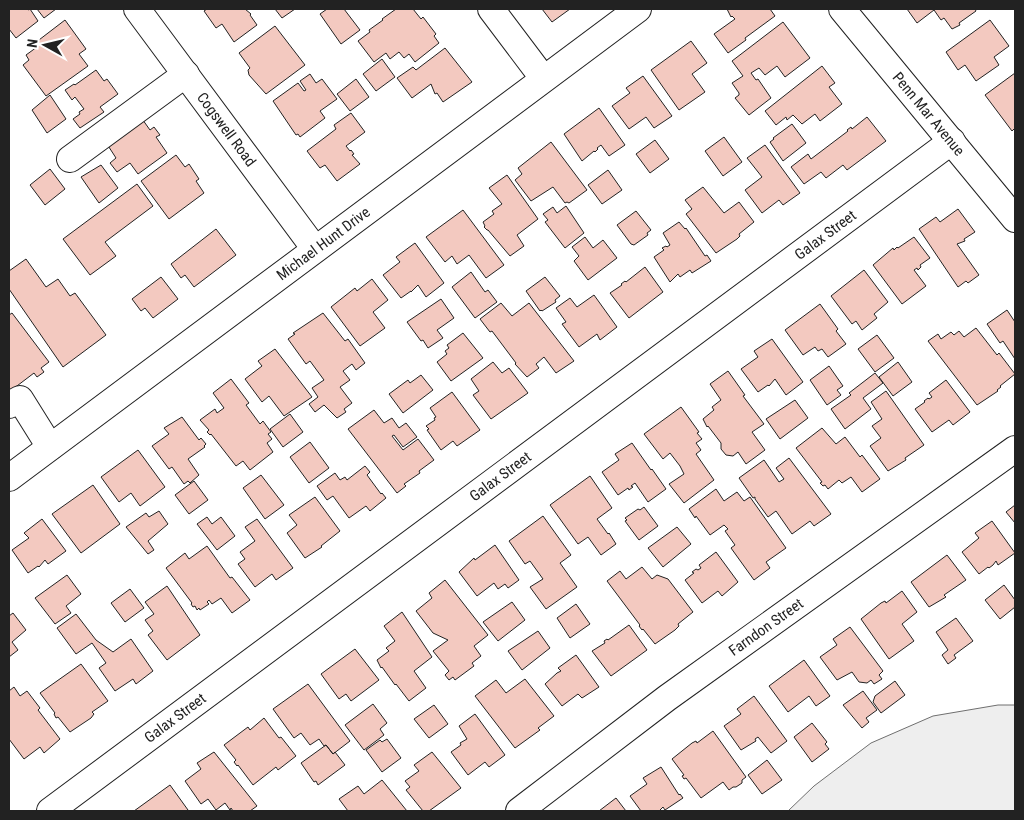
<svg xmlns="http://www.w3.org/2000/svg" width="1024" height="820" viewBox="0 0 1024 820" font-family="'Roboto Condensed',sans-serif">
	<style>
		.green { fill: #eee; stroke: #6f6f6f }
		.building { fill: #f3c9c0; stroke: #222 }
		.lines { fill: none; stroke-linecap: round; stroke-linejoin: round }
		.minor-casing { stroke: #222; stroke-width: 28 }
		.minor { stroke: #fff; stroke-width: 26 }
		.labels { text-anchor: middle; stroke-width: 4; stroke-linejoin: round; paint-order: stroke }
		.street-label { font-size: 15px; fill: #222; stroke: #fff }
	</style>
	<rect width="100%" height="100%" fill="#fff"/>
	<!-- green -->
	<path class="green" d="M998 705H1015V811H788L814 786 871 743 933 716Z"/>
	<!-- building -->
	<path class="building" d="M9 9H27L28 10 30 9 38 21 16 38 9 29Z
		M37 9H56L44 18Z
		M207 9H245L251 14 250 15 257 25 234 42 222 24 216 28 204 11Z
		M275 9H295L282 18Z
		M327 9H344L360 30 341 44 320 14Z
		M396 9H413L421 19 423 17 436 34 434 36 439 43 415 62 409 54 404 58 399 52 390 59 386 53 374 62 358 41 370 32 369 30 383 20 382 19Z
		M542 9H570L552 22Z
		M727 9H770L775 16 745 38 746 40 728 53 714 34 735 19 732 16 731 17Z
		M907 9H975L976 11 959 23 960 25 952 29 944 18 941 20 934 10 917 23Z
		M65 20 86 49 79 54 88 66 46 96 23 65 29 60 26 55 37 47 35 43Z
		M990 20 1009 46 994 57 999 65 976 81 965 65 958 70 946 52Z
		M783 22 810 58 785 77 777 66 765 75 759 68 751 73 756 80 758 79 771 98 749 115 735 98 739 95V93L732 83 743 76 732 61Z
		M275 26 305 65 266 94 249 75 248 70 250 68 239 53Z
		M691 41 707 63 692 74 705 92 679 110 651 70Z
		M445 48 472 82 443 102 437 93 435 94 431 84 412 98 397 78 413 67 416 70Z
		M382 59 395 77 376 91 363 74Z
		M822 66 835 83 829 87 842 104 820 121 815 114 802 124 793 115 787 120 786 117 776 125 765 111Z
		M96 70 104 81 107 79 118 94 100 107 104 112 80 128 73 119 80 114 79 112 84 109 75 97 72 100 65 90 74 84 75 85Z
		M1015 73V128L1012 131 985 95Z
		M310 74 316 83 322 79 337 99 320 111 325 118 300 137 298 134 296 135 273 101 298 83 304 91 306 90 300 81Z
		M643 76 672 116 654 128 646 117 629 129 612 106 630 93 626 88Z
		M356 79 369 97 350 111 337 94Z
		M50 95 66 119 47 133 32 110Z
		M599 108 625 145 609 156 601 145 597 148 598 149 595 152 594 151 582 161 564 134Z
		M351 113 365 132 346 146 350 151 351 150 354 154 352 155 360 164 337 181 325 165 320 168 307 151 336 129 334 125Z
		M140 116 150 130 154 127 160 135 156 137 167 153 138 174 130 163 117 172 110 163 116 158 105 141Z
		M867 117 886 141 847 170 843 165 826 178 821 172 804 184 791 167 808 154 811 159 848 131 847 130 851 127 852 129Z
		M792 124 806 143 783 161 770 142 774 139 773 138Z
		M724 137 742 162 723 176 705 151Z
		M655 140 669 159 650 173 636 154Z
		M551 142 587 190 569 203 567 202 565 203 553 187 531 201 515 180 522 174 518 168Z
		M765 145 800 193 783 205 779 200 762 213 745 190 762 177 747 158Z
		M176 155 185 167 189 164 199 179 196 181 204 193 169 219 141 181Z
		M101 165 118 188 99 203 81 177Z
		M50 169 65 189 45 205 30 185Z
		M608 170 622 190 602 204 588 185Z
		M507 175 538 219 517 235 524 246 510 256 488 230H487L484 227 485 226 483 222 494 214 492 211 502 204 489 188Z
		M137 184 153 206 105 242 116 256 90 275 63 239Z
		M703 187 724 213 739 202 754 222 739 234 740 236 737 239 716 253 686 214 692 209 685 200Z
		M566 206 584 233 565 248 545 222 548 220 543 214 553 207 557 213Z
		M958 209 975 232 964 239 965 241 957 244 979 275 968 283 966 281 958 287 919 229 936 217 940 222Z
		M463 210 504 265 486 278 469 255 457 264 452 256 445 262 426 237Z
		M636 211 651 230 647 233 648 235 634 245 631 244 617 225Z
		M679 222 685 229 686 228 705 256 707 255 711 261 692 273 690 270 680 277 678 274 670 282 654 257 664 250 662 248 666 246 667 247 670 245 663 233Z
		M216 229 236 255 194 287 185 275 181 278 171 264Z
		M585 237 593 248 603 240 617 258 588 280 574 261 579 256 572 247Z
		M914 237 930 258 920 265 921 267 918 270 917 268 914 270 926 286 902 304 873 265 893 248 894 250 897 247 898 248Z
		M415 243 444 283 426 297 418 285 411 292V291L401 298 383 275 400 262 396 257Z
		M26 259 46 287 58 279 70 296 75 293 106 335 63 367 9 289V271Z
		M645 267 663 292 629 318 610 293 622 285 621 284 625 281 626 282Z
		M864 270 888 302 874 314 877 318 862 330 856 321 852 324 831 296Z
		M471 272 485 292 488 290 497 302 475 318 452 287Z
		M161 277 178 299 153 318 145 308 141 311 132 299Z
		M545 277 560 296 555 300 556 302 542 311 541 310 540 311 526 291Z
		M372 279 388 300 373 312 385 328 360 346 331 307 355 288 357 291Z
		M594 295 617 327 600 340 597 334 579 347 562 324 566 322 556 308 570 298 577 307Z
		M441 299 454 318 437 330 443 338 428 348 423 340 421 341 407 322Z
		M501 303 512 316 529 303 574 361 556 373 544 357 536 364 539 368 527 377 515 364 516 363 492 331 490 332 480 319Z
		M820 304 838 329 836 331 846 344 828 357 822 349 818 351 815 347 803 355 785 330Z
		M1007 310 1015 322V359L1003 341 1000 343 987 324Z
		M12 313 49 362 41 368 44 372 37 377 34 373 9 392V315Z
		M323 313 345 341 348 339 365 363 356 370 352 364 343 371 350 380 340 387 352 403 344 409 346 412 337 418 324 405 315 412 309 404 318 397 312 388 324 380 310 361 306 364 288 339 295 334 293 333Z
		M976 328 997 355 999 353 1015 374 1000 386 1001 387 997 390 998 391 977 405 928 341 938 334 941 339 951 332 954 335 959 331 964 337Z
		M463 333 483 358 451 381 437 362 447 354 445 351 449 348 447 345Z
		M877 335 894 358 875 372 858 349Z
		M772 339 803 382 786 395 775 379 769 386 768 385 758 392 741 369 758 357 754 351Z
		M275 349 312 397 284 416 269 396 262 402 245 379 262 366 258 361Z
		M493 362 502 373 509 368 528 393 491 419 473 395 479 391 471 379Z
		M898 362 912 382 893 396 879 377Z
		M829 366 843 386 837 390 841 395 827 405 810 380Z
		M728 371 745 395 743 396 764 424 752 432 765 450 746 464 738 452 733 456 726 455 721 449V443L708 426 707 427 703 419 714 410 712 407 721 400 710 384Z
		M875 373 883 383 863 398 871 409 845 429 831 409 851 395 849 393Z
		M421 375 433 390 403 413 389 394 408 380 410 383Z
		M231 379 249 403 246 405 260 424 263 421 271 432 268 434 272 439 267 443 273 452 250 470 243 461 236 466 211 434 210 435 207 432 209 430 200 420 215 409 217 413 224 408 213 393Z
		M946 380 970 412 953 425 949 420 932 432 915 409 925 402 924 401 928 398 929 399 932 397 929 393Z
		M886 391 924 445 905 458 906 460 888 471 870 446 881 438 872 426 882 419 871 402Z
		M452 392 480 430 457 446 453 441 441 450 427 430 429 429 426 426 435 420 434 418 436 417 430 408Z
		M795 400 808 418 780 439 766 419Z
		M681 407 699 432 697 433 702 439 696 443 701 450 696 454 714 480 684 503 669 484 684 474 680 466 670 453 663 459 644 434Z
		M374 410 384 423 392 418 399 428 406 423 417 437 403 447 394 435 392 436 403 450 418 439 434 460 419 471 420 473 404 484 406 486 397 493 348 429Z
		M290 414 303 432 283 447 270 429Z
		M182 417 199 440 201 438 206 444 204 446 205 447 188 459 199 475 190 483 188 481 184 484 172 467 169 469 152 446 169 434 164 428Z
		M822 428 836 444 845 437 860 457 862 455 880 479 862 492 851 477 842 483 839 480 828 489 825 485 823 486 820 483 822 482 796 448Z
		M310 442 329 468 309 483 290 457Z
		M632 443 651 470 652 469 666 489 648 502 635 483 631 486 633 487 629 490 628 488 618 495 602 472 619 460 615 454Z
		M138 450 165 487 140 506 131 493 119 502 101 477Z
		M789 458 831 514 814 526 810 521 792 534 776 511 768 517 755 499V497L753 498 739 478 764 460 779 482 784 479 776 468Z
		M365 466 370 472 367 475 381 494 382 493 386 498 370 511 366 506 349 518 333 496 327 500 317 486 335 473 340 480 345 477 347 480Z
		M261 475 284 505 265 519 243 488Z
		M590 476 612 508 597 519 608 534 609 533 616 544 601 555 588 537 578 544 550 505Z
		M194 481 208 500 189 514 175 495Z
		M93 485 120 524 81 553 52 514Z
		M716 489 724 501 737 492 744 501 750 497 786 548 766 562 770 568 754 580 731 548 735 545 725 531 728 529 724 525 710 535 696 516 695 518 689 509Z
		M315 497 340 531 321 546 322 547 305 558 287 533 297 525 289 515Z
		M1015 505V523L1006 512Z
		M644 507 658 526 639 540 625 521 627 520 625 518 638 509 640 510Z
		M159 511 168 524 148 541 154 550 148 554 126 527 146 513 149 517Z
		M543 516 571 555 560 563 577 587 546 609 530 587 543 579 530 561 525 564 509 541Z
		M207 517 212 524 221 517 235 536 217 550 197 524Z
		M42 519 66 551 48 564 45 560 39 567 38 566 28 573 12 550 29 538 24 533Z
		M257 519 293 568 276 580 272 574 255 587 238 564 245 559 240 552 255 541 245 527Z
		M992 521 1015 553 998 565 996 561 993 565 989 568 988 567 979 574 962 552 979 538 975 533Z
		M677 527 691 544 663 567 648 548Z
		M495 545 519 580 508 588 505 584 498 589 494 583 477 596 459 572 474 558 475 560Z
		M207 546 230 578 232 577 250 600 232 613 221 598 212 604 209 600 207 602 209 604 200 610 199 608 197 610 195 606 193 607 191 604 192 603 166 568 185 553 189 559Z
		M716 552 738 582 722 596 718 591 702 603 685 580 694 573 692 572 696 569 698 570 701 568 699 565Z
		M947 555 966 580 944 595 946 597 929 607 911 582Z
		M642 567 652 579 657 575 668 579 693 612 678 624 679 626 675 630 655 644 643 629 642 630 639 626 640 625 607 581 620 571 626 579Z
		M67 575 81 594 66 606 71 613 55 624 35 598Z
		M445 580 488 635 474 646 481 656 472 663 474 666 455 680 453 677 449 680 445 675 449 671 433 651 448 640 433 633 416 611 432 598 429 593Z
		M1004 585 1015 600V607L1000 619 985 600Z
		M167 586 200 635 167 660 148 635 153 631 145 620 154 614 145 602Z
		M130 589 144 608 125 622 111 603Z
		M902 591 917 612 902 624 914 641 889 659 861 619 881 603 885 601 886 603Z
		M512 602 525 620 498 641 483 622Z
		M576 604 590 624 570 638 557 618Z
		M402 612 432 657 414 671 426 688 409 701 396 684 395 685 382 667 381 668 377 660 389 651 386 648 395 641 384 626Z
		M13 613 26 630 12 642 18 650 9 657V616Z
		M76 614 96 640 113 652 131 639 153 671 136 684 133 679 115 691 99 668 106 663 92 643 76 654 57 628Z
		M956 618 973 641 954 655 956 658 948 664 942 655 948 650 936 632Z
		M629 625 647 650 611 676 592 651 605 643 604 641 607 639 608 640Z
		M850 627 883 671 879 675 882 679 874 684 871 680 867 683 859 682 852 672 837 680 820 657 837 645 833 639Z
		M538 631 550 648 522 670 508 651Z
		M355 649 379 680 351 701 346 694 339 699 321 674Z
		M576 655 599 687 582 698 578 694 562 706 545 684 557 673 561 671 558 668Z
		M804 660 830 696 816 706 809 696 788 712 769 686Z
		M81 664 108 701 92 712 94 714 91 718 70 732 58 717 56 718 54 714 55 713 40 693Z
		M525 679 554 716 538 728 540 730 515 748 475 696 496 680 506 693Z
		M895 681 905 695 881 713 873 702 875 696Z
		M308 684 350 741 333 754 326 745 324 746 319 739 310 745 301 733 294 738 273 709Z
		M14 687 20 696 27 691 40 708 38 710 60 739 44 753 40 747 24 759 9 739V691Z
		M863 691 877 710 866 718 869 722 862 728 843 705Z
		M754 696 787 741 771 753 758 737 755 739 756 741 741 750 724 726 741 714 737 709Z
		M373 704 387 723 380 729 384 735 364 750 345 725Z
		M434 705 448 724 429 738 414 719Z
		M475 714 505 755 489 767 485 762 468 775 451 752 461 745 460 743 467 739 459 726Z
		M264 718 279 738 281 737 296 756 278 770 276 767 253 785 238 765 237 766 234 762 236 760 224 745 248 727 250 730Z
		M812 723 827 742 825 744 829 749 812 762 794 737Z
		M713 731 746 777 742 780V783L736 787H733L729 790 723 782 701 798 686 778 684 779 682 776 684 775 672 759 692 743 696 741 697 743Z
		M387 739 401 758 382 772 366 750 380 740 382 742Z
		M326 745 333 754 335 752 345 765 318 785 316 781 314 782 301 763Z
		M214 752 257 806 250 811H233L231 808 230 810 225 803 216 810 208 799 201 804 185 781 201 769 197 763Z
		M432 752 461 788 429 811H423L406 790 410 787 405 781 419 771 414 765Z
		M767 760 782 780 762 794 748 775Z
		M661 767 679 795 680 794 683 798 665 810 663 807 660 810 661 811H641L630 796 647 784 643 778Z
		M382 780 407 811H348L339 799 358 786 364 794Z
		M170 785 188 810 186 811H134Z
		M616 798 626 811H599Z"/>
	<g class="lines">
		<defs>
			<g id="minor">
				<path id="s1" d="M137 9 315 249"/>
				<path d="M491 9 543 78"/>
				<path id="s2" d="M842 9 1015 219"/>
				<path d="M70 159 186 74"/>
				<path d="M9 405 20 399 50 447"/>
				<path id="s3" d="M9 478 638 9"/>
				<path id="s4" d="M50 811 952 141"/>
				<path id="s5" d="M519 811 667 698 1015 449"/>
			</g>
		</defs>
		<!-- minor casing -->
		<use href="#minor" class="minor-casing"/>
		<!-- minor -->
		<use href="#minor" class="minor"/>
	</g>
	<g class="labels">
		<!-- street labels -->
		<g class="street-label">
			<text dy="5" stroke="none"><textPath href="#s2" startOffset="136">Penn Mar Avenue</textPath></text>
			<text dy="5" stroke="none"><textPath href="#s1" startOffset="150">Cogswell Road</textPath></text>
			<text dy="5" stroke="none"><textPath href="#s4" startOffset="966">Galax Street</textPath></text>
			<text dy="5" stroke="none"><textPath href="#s3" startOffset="392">Michael Hunt Drive</textPath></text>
			<text dy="5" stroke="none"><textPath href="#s4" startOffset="561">Galax Street</textPath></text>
			<text dy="5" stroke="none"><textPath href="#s5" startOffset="308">Farndon Street</textPath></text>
			<text dy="5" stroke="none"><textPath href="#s4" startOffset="156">Galax Street</textPath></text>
		</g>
	</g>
	<!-- border -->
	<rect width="1024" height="820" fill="none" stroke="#222222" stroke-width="20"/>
	<!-- north arrow -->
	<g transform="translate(45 45) rotate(278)" stroke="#ffffff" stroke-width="4" paint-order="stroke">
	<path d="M0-4L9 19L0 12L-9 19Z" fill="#222222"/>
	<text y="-8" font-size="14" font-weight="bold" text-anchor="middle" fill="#222222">N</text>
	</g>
</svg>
